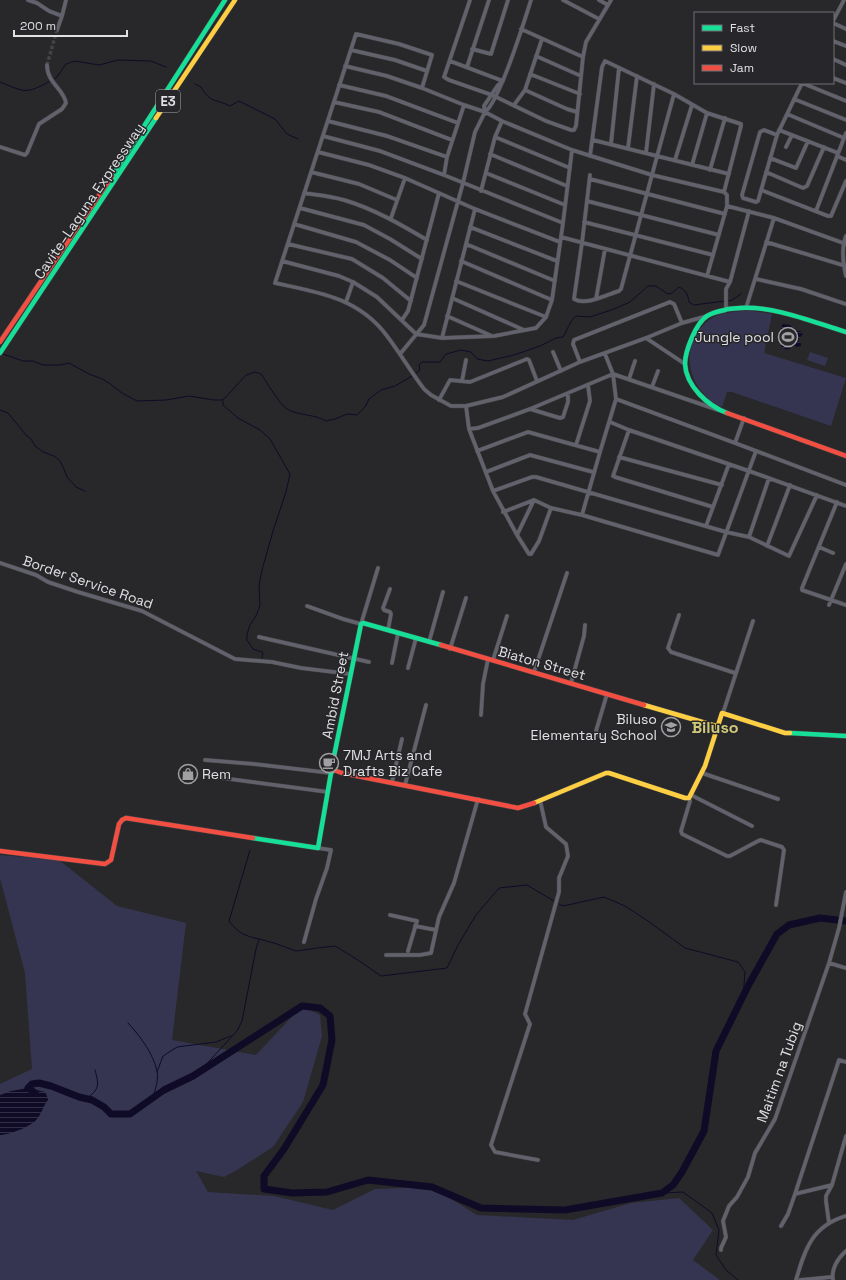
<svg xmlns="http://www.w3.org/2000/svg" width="846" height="1280" viewBox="0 0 846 1280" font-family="'Space Grotesk',sans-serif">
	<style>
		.green { fill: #353551 }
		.water { fill: url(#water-rules) }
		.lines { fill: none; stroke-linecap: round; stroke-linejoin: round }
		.stream { stroke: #0f0b27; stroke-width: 1 }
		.river { stroke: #0f0b27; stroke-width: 7 }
		.street-tunnel { stroke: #444446; stroke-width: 3.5; stroke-dasharray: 3.5 2; stroke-linecap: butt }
		.street-casing { stroke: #464648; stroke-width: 4.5 }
		.fast-casing { stroke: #464648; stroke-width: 5.5 }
		.slow-casing { stroke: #464648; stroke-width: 5.5 }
		.jam-casing { stroke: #464648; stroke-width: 5.5 }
		.street { stroke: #62626c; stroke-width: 3.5 }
		.fast { stroke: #16e098; stroke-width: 4.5 }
		.slow { stroke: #ffcf43; stroke-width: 4.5 }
		.jam { stroke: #f24e42; stroke-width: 4.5 }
		.labels { text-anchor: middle; stroke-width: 3; stroke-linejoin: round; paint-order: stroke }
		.shield { fill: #27272b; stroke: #a9a9ac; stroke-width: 1 }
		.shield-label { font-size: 13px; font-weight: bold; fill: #e1e1e3 }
		.street-label { font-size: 14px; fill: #e1e1e3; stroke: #27272b }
		.poi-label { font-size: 14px; fill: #e1e1e3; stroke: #27272b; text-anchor: end }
		.quarter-label { font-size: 16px; font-weight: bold; fill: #d0c97b; stroke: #27272b }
	</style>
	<defs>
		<pattern id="water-rules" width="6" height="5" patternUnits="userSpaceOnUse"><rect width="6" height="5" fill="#0f0b27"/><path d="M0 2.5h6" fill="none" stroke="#322e46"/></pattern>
	</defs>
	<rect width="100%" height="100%" fill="#28282a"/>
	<!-- green -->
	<path class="green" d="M742 311H754L772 314 764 353 846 378 831 426 732 392H727L722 407C718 405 712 403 709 399 684 377 682 341 709 320 718 313 731 312 742 311Z
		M810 352 828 358 825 366 807 360Z
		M0 855 59 860 117 906 186 923 172 1040 256 1055 302 1006 320 1015 322 1036 303 1102 273 1147 237 1170 224 1177 196 1171 208 1192 274 1196 333 1210 375 1189 432 1187 477 1215 573 1220 631 1203 679 1198 713 1230 693 1260 720 1280H0V1084L32 1069 25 973 0 878Z"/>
	<!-- water -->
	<path class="water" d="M783 324 790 325 795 331C799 331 802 330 803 334L798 340 801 344V346L797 347 793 345V343L796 339 795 335H791L789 341 791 347 790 349C786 350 783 349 781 346 782 342 785 340 786 336L782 332 781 327Z
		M28 1088 45 1092 47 1096 48 1100C43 1106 42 1113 37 1119 32 1126 9 1135 0 1135V1095L11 1091Z"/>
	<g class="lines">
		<!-- stream -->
		<path class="stream" d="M53 80 57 77 66 64 75 61 99 65 118 60 151 61 166 67
			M0 82C25 92 25 95 50 81
			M195 84 201 87C210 103 216 99 230 106L239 101 275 119 287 134 298 139
			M728 301 732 300 741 294
			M3 354 23 361H33L43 365H60L69 363 89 374 100 378 109 383 122 393 137 401 166 400 189 396 214 400H223L246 375 255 372 261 374C267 382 279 404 287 409 299 416 315 414 326 421L335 419 347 414 357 415 365 407 369 399 381 390 395 386 412 376
			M415 374 420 370 419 365 422 362H440L446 354 461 350 471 352 477 359 488 361 514 355 540 346 556 338 563 337C568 329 569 322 576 316L590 317 614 309 630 302 648 286H656L668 294 672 293 679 287C686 290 688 295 689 302L694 305 725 301
			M223 401V405L238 418 260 430 270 439 290 474 286 492 273 531 262 570 259 585 260 605 257 614 250 625 247 634V640L253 649 262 652 263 654 262 658
			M0 410 8 413 26 435 31 439 35 446 43 452 54 456 60 461 64 469 67 477 76 487 85 491
			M559 904 563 906 604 897 625 906 648 921 685 948 738 962 745 972 743 997
			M259 939 274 943 296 951 317 948 335 946 358 960 381 976 447 968 458 945 476 915 499 888 527 885 554 901
			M128 1023C140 1036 153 1053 157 1071 159 1080 155 1091 152 1099
			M200 1071 237 1031 242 1021 256 949 259 939C245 936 238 933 229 921L250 850
			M157 1072 163 1056 177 1047 216 1042 231 1036
			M86 1099C100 1089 99 1085 95 1070
			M662 1193 683 1192 712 1213 719 1230 716 1255 726 1270 738 1280"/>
		<!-- river -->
		<path class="river" d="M35 1093 28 1088 32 1084 39 1083 51 1086 79 1097 92 1100 104 1107 111 1114H130L164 1090 193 1076 302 1006 320 1008 330 1016 332 1040 323 1085 284 1149 264 1176V1189L292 1193 327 1192 368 1180 432 1187 481 1208 565 1210 662 1193 673 1185 682 1172 704 1131 716 1051 748 986 777 934 789 925 820 918 846 921"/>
		<!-- street-tunnel -->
		<path class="street-tunnel" d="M47 65 57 30"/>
		<defs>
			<path id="street" d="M28 0 37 3 49 11 62 16
				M470 0 444 77 449 80 492 95 546 121 571 130H574L576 126 583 57 586 42 611 0
				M563 0 599 19
				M599 0 608 5
				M833 21 844 0
				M833 23 846 29
				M521 29 583 57
				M57 30 62 16 66 0
				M833 41 846 46
				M472 49 491 54 508 0
				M351 50 395 60 427 71
				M536 56 581 76
				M833 59 846 65
				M450 61 503 81
				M345 66 387 76 422 88 464 105 485 112 502 121 572 150 652 175 724 192 727 195V206L774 218
				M467 67 489 0
				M530 74 580 94
				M833 78 846 83
				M802 83 846 101
				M339 85 386 96 458 123
				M422 88 432 55 399 44 356 34 275 283C318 292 359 298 387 336 400 353 411 372 424 389L431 395 451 406H466L503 397 580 362 646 338 682 323 707 316
				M525 90 567 109 577 112
				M794 99 846 120
				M334 102 379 112 452 140
				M514 105 525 90 542 39
				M485 112C500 101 524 22 531 0
				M787 114 844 138
				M328 121 387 136 447 157
				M779 130 838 153
				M777 135 764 130 760 132 742 195 743 198 756 202 758 201 777 135 802 83
				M323 136 380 151 444 175 563 223 572 150
				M495 137 570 168
				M593 140 729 174
				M611 144 619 68
				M0 147 25 155 27 153 39 124 62 109 66 103C64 89 47 83 47 65
				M786 147 792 135
				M628 148 637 76
				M318 152 369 165 405 178 475 209 560 242
				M646 153 654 84
				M490 154 567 186
				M590 156 602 67 605 61 674 94 707 113 741 124V126L724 192
				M837 156 846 160
				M770 158 796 168 808 141
				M675 160 692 105
				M692 165 707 113
				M710 170 725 118
				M311 172 359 184 397 200
				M766 172 803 188 807 186 824 147
				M486 173 565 205
				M444 175 447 157 464 105
				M590 175 582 243 574 299C586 306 606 295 619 291L621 289 674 94
				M590 179 725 214
				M761 190 828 216H831L846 181
				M481 191 495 137 502 121
				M304 193C317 195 331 196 344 200 374 209 400 224 427 240
				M587 201 719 235
				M300 208 364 225 390 239 422 259
				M816 211 846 133
				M391 218 405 178
				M584 222 713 255
				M294 224 356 242 390 260 417 278
				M470 227 557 261
				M846 236C841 248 843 263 846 276
				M561 237 730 282 749 211
				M766 242 846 266
				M288 244 352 259 383 278 411 301
				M466 244 555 281
				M282 261 339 276 353 282 377 297 416 334 442 338 494 336 536 328 546 317 552 300 563 223
				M461 261 552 300
				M707 276 727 206
				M756 279 801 289 846 304
				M456 281 546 317
				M452 298 524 330
				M596 299 605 249
				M346 302 353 282
				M746 308 774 218 846 244
				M726 309V289L730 282
				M447 316 492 336
				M402 320 408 311 439 193
				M442 338 475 209
				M646 338 685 364
				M553 352 561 371
				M400 354 424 325 463 183 475 132 485 112 484 106 498 85 503 81
				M580 362 573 344 574 340 670 302 674 304 682 323
				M629 379 635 361
				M462 381 466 360
				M652 387 658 371
				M616 399 735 443 846 485
				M439 400 450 380 470 382 527 359 529 360 537 381
				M466 406 469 429 493 491 517 535 534 500
				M530 409 560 418 563 417 568 402V393
				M610 422 629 430 749 471 846 506
				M469 429 478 428 530 409 613 374 718 410
				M629 430 613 476 615 477 713 507
				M735 443 744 418
				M576 445 590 401 588 385
				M477 451 528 432 600 452 616 399 613 374 605 354
				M619 457 722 485
				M486 472 530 455 593 472
				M493 491 532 477H536L726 532 749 537 789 556 817 495
				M837 502 802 588V590L846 605
				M503 512 534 500 551 508 582 515 718 555 756 451
				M582 515 600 452
				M706 526 729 464
				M517 535 529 554H531L539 541 551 508
				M749 537 769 478
				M767 546 790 485
				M819 547 833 553
				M0 563 36 575 48 582 78 592 142 611 235 659 272 662 301 668 350 674
				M829 605 846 564
				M307 606 343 619 361 624 378 568
				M679 615 668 648 671 652 735 673
				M388 630 391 614 390 612 384 610 383 608 390 589
				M259 637 369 662
				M429 642 443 592
				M450 649 466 598
				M493 660 507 616
				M392 663 398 633
				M408 668 416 638
				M534 672 567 573
				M571 683 584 636 585 625
				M723 713 753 621
				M481 715 483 684 488 659
				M604 737 599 735 596 731 607 694
				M205 760 254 764 331 773
				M702 773 778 799
				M215 777 328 792
				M392 782 402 739
				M405 785 426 705
				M691 795 752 826
				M689 798 690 801 681 831 682 834 727 856H730L758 841 761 840 782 847 784 850 776 905
				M390 915 417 921 408 951
				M415 926 436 930
				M304 942 316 899 327 868 331 850 318 848
				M386 955H420L431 953 439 917 454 883 478 799
				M829 963 846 968
				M538 1160 495 1152 491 1145 530 1024 525 1014 559 892V878L568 856 566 844 546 827 540 800
				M795 1194 832 1185 846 1136
				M829 1223 826 1201V1196L832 1185
				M781 1226 788 1214 795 1194 839 1060 846 1062
				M721 1250V1248L726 1237 723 1221 729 1206 737 1197 748 1177 755 1153 775 1119 829 963 839 928 846 892
				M796 1280C805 1249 812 1226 846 1216
				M800 1280 832 1277
				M833 1280C831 1269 838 1258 846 1251"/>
			<path id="fast" d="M112 176 225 0
				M0 353 156 118
				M727 413C708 406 686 386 685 364 685 351 696 323 707 316 712 313 720 311 725 310 729 308 735 309 740 308 776 306 812 322 846 332
				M790 733 846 736
				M334 770 332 766 361 624 363 623 441 645
				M253 838 318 848 331 773 334 770"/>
			<path id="slow" d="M156 118 235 0
				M644 705 716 726
				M534 803 606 773H609L685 798H689L705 766 722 713 785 733H790"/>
			<path id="jam" d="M0 342 112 176
				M727 413 846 456
				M441 645 644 705
				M334 770 342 773 518 808 534 803
				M0 851 105 864 111 860 119 824 122 820 126 818 253 838"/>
		</defs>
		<!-- street casing -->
		<use href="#street" class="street-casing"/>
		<!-- fast casing -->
		<use href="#fast" class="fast-casing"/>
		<!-- slow casing -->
		<use href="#slow" class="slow-casing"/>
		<!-- jam casing -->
		<use href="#jam" class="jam-casing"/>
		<!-- street -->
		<use href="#street" class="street"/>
		<!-- fast -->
		<use href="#fast" class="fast"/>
		<!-- slow -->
		<use href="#slow" class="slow"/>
		<!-- jam -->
		<use href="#jam" class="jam"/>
	</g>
	<!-- icons -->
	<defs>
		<symbol id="stadium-ring" viewBox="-11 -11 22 22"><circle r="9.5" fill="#27272b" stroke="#a0a0a2" stroke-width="1.5"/><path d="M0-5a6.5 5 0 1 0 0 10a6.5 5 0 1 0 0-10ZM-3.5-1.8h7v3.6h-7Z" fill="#a0a0a2"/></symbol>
		<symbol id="school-ring" viewBox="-11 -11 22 22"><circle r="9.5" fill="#27272b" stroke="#a0a0a2" stroke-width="1.5"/><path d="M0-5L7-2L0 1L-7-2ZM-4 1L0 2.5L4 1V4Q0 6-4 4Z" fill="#a0a0a2"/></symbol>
		<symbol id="cafe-ring" viewBox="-11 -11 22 22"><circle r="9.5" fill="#27272b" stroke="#a0a0a2" stroke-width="1.5"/><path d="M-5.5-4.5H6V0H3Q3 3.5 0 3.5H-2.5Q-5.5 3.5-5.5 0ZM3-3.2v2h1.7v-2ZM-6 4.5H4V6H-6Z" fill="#a0a0a2"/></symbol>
		<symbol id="shop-ring" viewBox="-11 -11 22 22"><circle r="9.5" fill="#27272b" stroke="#a0a0a2" stroke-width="1.5"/><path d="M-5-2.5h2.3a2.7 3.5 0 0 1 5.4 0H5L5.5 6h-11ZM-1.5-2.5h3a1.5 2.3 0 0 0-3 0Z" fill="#a0a0a2"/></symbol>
	</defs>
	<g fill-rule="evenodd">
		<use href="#stadium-ring" x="777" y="326" width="22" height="22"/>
		<use href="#school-ring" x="660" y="716" width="22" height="22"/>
		<use href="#cafe-ring" x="318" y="752" width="22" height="22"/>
		<use href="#shop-ring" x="177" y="763" width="22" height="22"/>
	</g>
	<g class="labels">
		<!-- shield labels -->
		<rect class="shield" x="156" y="90" width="24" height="22" rx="3"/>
		<g class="shield-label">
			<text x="168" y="106">E3</text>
		</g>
		<!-- street labels -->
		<g class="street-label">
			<text transform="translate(89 201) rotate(-56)" y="5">Cavite–Laguna Expressway</text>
			<text transform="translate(88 582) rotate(19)" y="5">Border Service Road</text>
			<text transform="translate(542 663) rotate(16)" y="5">Biaton Street</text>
			<text transform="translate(335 695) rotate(-79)" y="5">Ambid Street</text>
			<text transform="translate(779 1072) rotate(-70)" y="5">Maitim na Tubig</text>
		</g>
		<!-- poi labels -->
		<g class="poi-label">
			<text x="774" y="342">Jungle pool</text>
			<text x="657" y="724">Biluso<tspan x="657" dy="16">Elementary School</tspan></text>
			<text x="343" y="760" text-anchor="start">7MJ Arts and<tspan x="343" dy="16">Drafts Biz Cafe</tspan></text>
			<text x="202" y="779" text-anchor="start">Rem</text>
		</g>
		<!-- quarter labels -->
		<g class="quarter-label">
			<text x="715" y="733">Biluso</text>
		</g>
	</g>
	<!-- legend -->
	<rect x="694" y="12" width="140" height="72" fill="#27272b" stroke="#717175"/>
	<rect x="702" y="25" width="20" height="6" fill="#16e098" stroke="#717175"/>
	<text x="730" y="32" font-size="12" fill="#e1e1e3">Fast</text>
	<rect x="702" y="45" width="20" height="6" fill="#ffcf43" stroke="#717175"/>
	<text x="730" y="52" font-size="12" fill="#e1e1e3">Slow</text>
	<rect x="702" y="65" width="20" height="6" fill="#f24e42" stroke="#717175"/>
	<text x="730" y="72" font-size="12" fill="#e1e1e3">Jam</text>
	<!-- scale -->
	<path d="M14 30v6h113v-6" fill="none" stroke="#e1e1e3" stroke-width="2"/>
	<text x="20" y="30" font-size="12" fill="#e1e1e3" stroke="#27272b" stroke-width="3" paint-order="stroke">200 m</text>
</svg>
